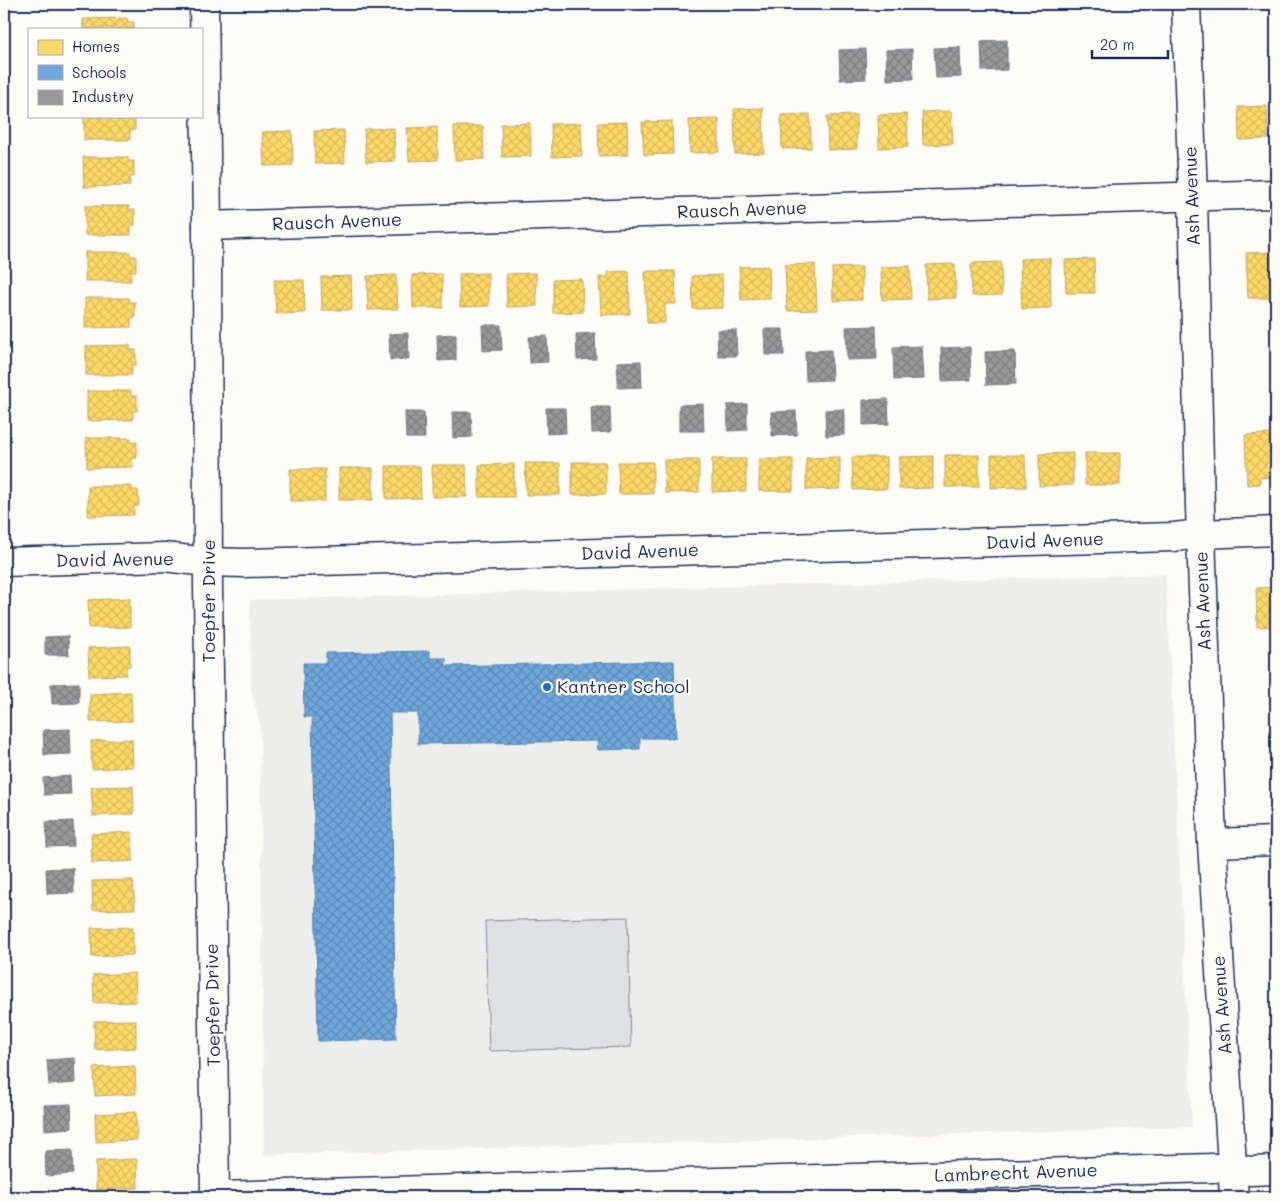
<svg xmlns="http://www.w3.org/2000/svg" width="1280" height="1201" viewBox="0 0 1280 1201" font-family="Mali,sans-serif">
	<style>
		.built { fill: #edeeec }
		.green { fill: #e0e1e3; stroke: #7e88a0 }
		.homes { fill: url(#homes-cross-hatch); stroke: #bba664 }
		.schools { fill: url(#schools-cross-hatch); stroke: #5684b6 }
		.industry { fill: url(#industry-cross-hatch); stroke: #737987 }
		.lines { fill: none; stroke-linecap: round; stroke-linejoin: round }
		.street-casing { stroke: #1b2f5e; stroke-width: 31 }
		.secondary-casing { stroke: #1b2f5e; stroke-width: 31 }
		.street { stroke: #fdfcf7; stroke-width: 28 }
		.secondary { stroke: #fdfcf7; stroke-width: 28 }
		.poi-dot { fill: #1f6fb2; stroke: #fdfcf7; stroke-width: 2 }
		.labels { text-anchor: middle; stroke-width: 5; stroke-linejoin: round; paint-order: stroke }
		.street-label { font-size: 18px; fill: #1b2f5e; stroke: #fdfcf7 }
		.poi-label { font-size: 18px; fill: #1b2f5e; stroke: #fdfcf7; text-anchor: start }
	</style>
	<defs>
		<pattern id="homes-cross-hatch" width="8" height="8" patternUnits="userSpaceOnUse" patternTransform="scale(1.25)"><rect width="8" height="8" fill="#ffd966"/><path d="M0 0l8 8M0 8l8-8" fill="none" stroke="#dabb5b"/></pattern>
		<pattern id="schools-cross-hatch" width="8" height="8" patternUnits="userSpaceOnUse" patternTransform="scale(1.25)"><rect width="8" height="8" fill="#6fa8dc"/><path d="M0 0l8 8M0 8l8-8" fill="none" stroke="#5a89b6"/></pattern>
		<pattern id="industry-cross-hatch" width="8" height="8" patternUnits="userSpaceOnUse" patternTransform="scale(1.25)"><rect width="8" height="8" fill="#999"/><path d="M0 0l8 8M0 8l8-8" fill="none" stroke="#7c7d80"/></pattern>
	</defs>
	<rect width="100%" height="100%" fill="#fdfcf7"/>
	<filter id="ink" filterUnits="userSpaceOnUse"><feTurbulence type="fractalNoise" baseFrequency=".02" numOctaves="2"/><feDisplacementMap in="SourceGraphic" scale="10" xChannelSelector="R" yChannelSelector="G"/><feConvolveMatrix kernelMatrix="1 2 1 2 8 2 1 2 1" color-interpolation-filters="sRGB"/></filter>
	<g filter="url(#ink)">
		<!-- built -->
		<path class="built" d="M1166 574 1192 1127 264 1155 260 724 251 690 250 600Z"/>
		<!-- green -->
		<path class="green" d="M628 917 631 1047 489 1051 485 921Z"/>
		<!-- homes -->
		<path class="homes" d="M127 18 128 22H134V29H83V19Z
			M1267 106 1268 139 1239 140 1238 107Z
			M763 108 764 153 735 154 734 109Z
			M951 111 953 144 923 145 922 112Z
			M810 114 811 148 782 149 781 115Z
			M907 114 908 147 879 148 878 115Z
			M856 115 857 149 828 150 827 116Z
			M84 116H135V130H130V140H84Z
			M719 119V152L690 153 689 120Z
			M672 121 673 154 644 155 642 122Z
			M627 122 628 155 599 156 598 123Z
			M530 123 531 156 502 157 501 124Z
			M581 123 582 156 552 157 551 124Z
			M454 126H483L484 159 455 160Z
			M437 127 438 160 409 161 407 128Z
			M394 128 395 161 366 162 364 129Z
			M344 130 345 163 315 164 314 131Z
			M292 131 293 165 264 166 262 132Z
			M83 157H128V161H134V177H130V186L84 187Z
			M85 206H129V210H135V225H131V235H85Z
			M85 252H130V256H136V271H131V281H85Z
			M1276 252V298H1248L1246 253Z
			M1050 258 1051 308 1022 309 1020 259Z
			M1094 259 1095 293H1066L1065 260Z
			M1001 262 1002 295 972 296 971 263Z
			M815 264 817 310 787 311 785 265Z
			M955 264 956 298 927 299 926 265Z
			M769 266 770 299 741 300 739 267Z
			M910 266 911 299 882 300 881 267Z
			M862 267V300L833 301 832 268Z
			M629 271 630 314 601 315 599 277H608V272Z
			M645 271H675L676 304H665V323H647Z
			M488 273 489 306 460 307 459 274Z
			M536 273 537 306 507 307 506 274Z
			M442 274 443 308H413L412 275Z
			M396 275 398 309 368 310 367 276Z
			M722 275 723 308 693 309 692 276Z
			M351 276 352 310H322L321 277Z
			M582 279 583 312 553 313V280Z
			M274 280H304L305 313 276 314Z
			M85 298H129V302H135V318H131V327L85 328Z
			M130 345V350H136V365H132V375H86V346Z
			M87 391H131V396H137V411H133V420L87 421Z
			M1275 434 1276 477 1260 478V484L1247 485 1245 435Z
			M86 438H131V442H137V458H132L133 467 87 468Z
			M1073 453V485L1039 486V454Z
			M1085 453H1120V485H1085Z
			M945 455H979V487H945Z
			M991 455H1025L1026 487 991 488Z
			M933 456V488L899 489V457Z
			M840 457V489L806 490V458Z
			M852 457H887V489L853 490Z
			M712 459H746V491L712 492Z
			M759 459H793V491H759Z
			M664 460H699V492L665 493Z
			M572 462H606V494L572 495Z
			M618 462H653V494H619Z
			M525 463H560V495H526Z
			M514 464V497H479V465Z
			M432 465H466L467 497H432Z
			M386 466H420L421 498 386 499Z
			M339 468H373V500H339Z
			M290 469H325V501H290Z
			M88 486H132V490H138L139 506H134V515L88 516Z
			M1276 587V626L1257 627 1256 588Z
			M130 598V627L89 628 88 600Z
			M130 646V666L126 667V675L89 676 88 648Z
			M131 692 132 721 90 722V694Z
			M132 739 133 767 92 769 91 741Z
			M133 786 134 814 93 816 91 787Z
			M132 832 133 861 92 863 91 834Z
			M133 880 135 909 93 910 92 881Z
			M133 927V955L92 957 91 928Z
			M135 973 136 1002 94 1003 93 975Z
			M136 1020V1048L95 1050 94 1021Z
			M135 1066 136 1094 95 1096 94 1068Z
			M136 1112 137 1140 96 1142 95 1114Z
			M137 1159 138 1188 96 1190V1161Z"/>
		<!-- schools -->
		<path class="schools" d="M430 651V658H446V666L674 661 676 738H640V749L598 750 597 741 418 744V713H390L396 1039 318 1041 312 717H304L303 663H326V653Z"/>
		<!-- industry -->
		<path class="industry" d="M1007 40V70L982 71 981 41Z
			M960 47 961 77 936 78 934 48Z
			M865 49 866 79 840 80 839 50Z
			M912 49 913 79 887 80 886 50Z
			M482 325H501L502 350 483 351Z
			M876 326 877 359 847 360 846 327Z
			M764 329H783L784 355H765Z
			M717 330H736L737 356H718Z
			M408 333 409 359 390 360 389 334Z
			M595 333 596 359 577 360 576 334Z
			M456 334V360L438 361 437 335Z
			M547 336 548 362 530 363 529 337Z
			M922 346 924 379 894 380 893 347Z
			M970 347 971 380 942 381 941 348Z
			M831 350 832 380 806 381 805 351Z
			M1015 351 1016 384 986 385 985 352Z
			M641 361 642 387 618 388 617 362Z
			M888 399 889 424 863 425V400Z
			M703 404 704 431H679V405Z
			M747 404V430L728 431 727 405Z
			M591 407H610L611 432 592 433Z
			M546 408H565L566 433 547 434Z
			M844 409V435L826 436 825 410Z
			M796 411 797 435 772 436 771 412Z
			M405 412H424L425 438H406Z
			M452 412H471L472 437 453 438Z
			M68 636 69 655H45V637Z
			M79 683V703L52 704 51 684Z
			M70 729 71 754 44 755 43 730Z
			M70 776 71 794 44 795 43 778Z
			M73 821 74 846 47 847 46 822Z
			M73 868 74 893 47 894 46 869Z
			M75 1058 76 1083 49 1085 47 1060Z
			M71 1104 72 1128 45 1130 44 1105Z
			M72 1150 73 1174 46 1176 45 1151Z"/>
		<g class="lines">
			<defs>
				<path id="street" d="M1186 4 1193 196 1200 507 1212 843 1234 1197
					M207 226 1276 194
					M4 562 164 557 208 562 244 563 1174 537 1201 534 1276 531
					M1212 843 1276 841
					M215 1196 1213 1168H1233L1251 1171 1276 1170"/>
				<path id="secondary" d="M204 4 207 226 208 585 215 1197"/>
			</defs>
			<!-- street casing -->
			<use href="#street" class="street-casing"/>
			<!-- secondary casing -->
			<use href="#secondary" class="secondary-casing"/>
			<!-- street -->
			<use href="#street" class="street"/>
			<!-- secondary -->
			<use href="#secondary" class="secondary"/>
		</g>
	</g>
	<!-- markers -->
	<circle class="poi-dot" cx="547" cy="687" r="5"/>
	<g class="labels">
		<!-- street labels -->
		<g class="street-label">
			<text transform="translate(1192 196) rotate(-92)" y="6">Ash Avenue</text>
			<text transform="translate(742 210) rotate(-2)" y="6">Rausch Avenue</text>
			<text transform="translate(337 222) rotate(-2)" y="6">Rausch Avenue</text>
			<text transform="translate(1045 541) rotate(-2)" y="6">David Avenue</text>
			<text transform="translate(640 552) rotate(-2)" y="6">David Avenue</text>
			<text transform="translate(115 560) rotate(-1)" y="6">David Avenue</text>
			<text transform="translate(209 601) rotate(-90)" y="6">Toepfer Drive</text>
			<text transform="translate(1203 601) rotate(-92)" y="6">Ash Avenue</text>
			<text transform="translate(213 1005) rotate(-91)" y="6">Toepfer Drive</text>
			<text transform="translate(1222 1005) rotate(-94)" y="6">Ash Avenue</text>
			<text transform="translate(1016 1173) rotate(-2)" y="6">Lambrecht Avenue</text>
		</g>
		<!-- poi labels -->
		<g class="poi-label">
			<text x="557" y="693">Kantner School</text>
		</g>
	</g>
	<!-- margin -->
	<rect width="1280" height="1201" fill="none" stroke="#fdfcf7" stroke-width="20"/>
	<rect x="10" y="10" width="1260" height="1181" fill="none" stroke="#1b2f5e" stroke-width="2" filter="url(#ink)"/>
	<!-- legend -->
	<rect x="28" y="28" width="175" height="90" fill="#fdfcf7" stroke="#a3aaba"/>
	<rect x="38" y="40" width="25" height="15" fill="#ffd966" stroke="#a3aaba"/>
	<text x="72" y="52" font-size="15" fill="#1b2f5e">Homes</text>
	<rect x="38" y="65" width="25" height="15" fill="#6fa8dc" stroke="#a3aaba"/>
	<text x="72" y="78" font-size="15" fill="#1b2f5e">Schools</text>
	<rect x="38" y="90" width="25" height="15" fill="#999999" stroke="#a3aaba"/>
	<text x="72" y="102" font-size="15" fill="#1b2f5e">Industry</text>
	<!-- scale -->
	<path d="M1092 50v8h76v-8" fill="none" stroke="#1b2f5e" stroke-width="2.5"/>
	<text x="1100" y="50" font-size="15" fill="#1b2f5e" stroke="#fdfcf7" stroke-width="4" paint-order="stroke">20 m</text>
</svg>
